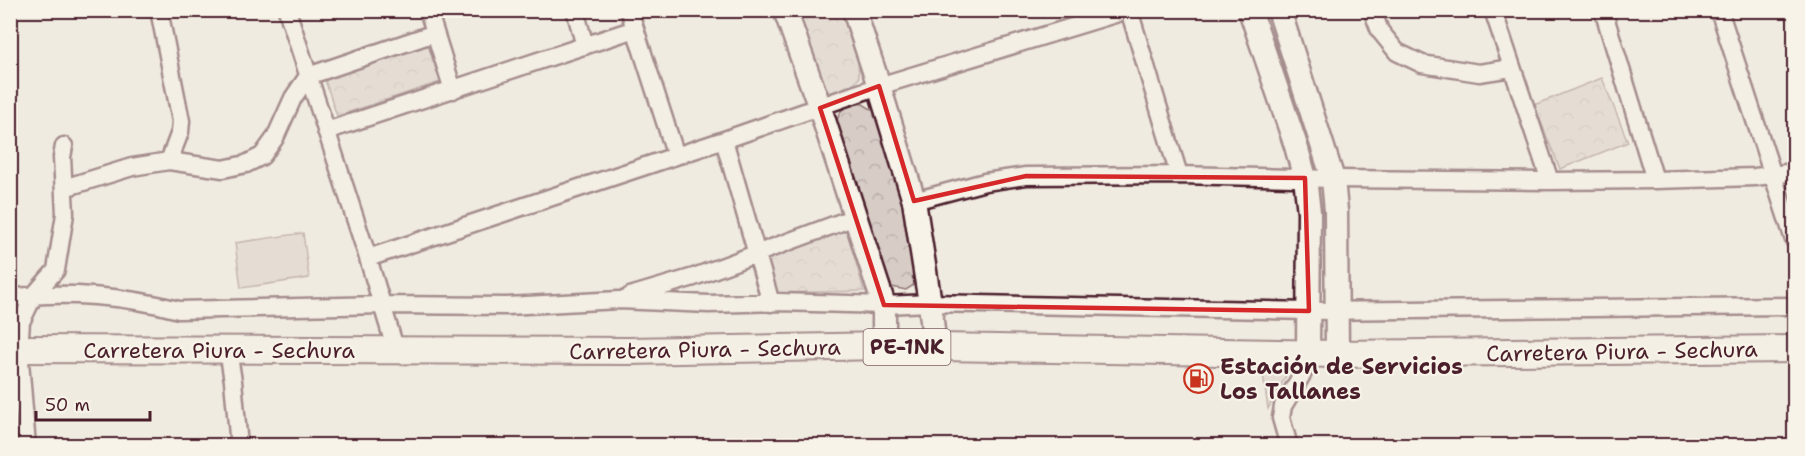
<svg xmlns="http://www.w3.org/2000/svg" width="1805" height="456" viewBox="0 0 1805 456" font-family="'Shantell Sans',sans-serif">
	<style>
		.grass { fill: #d8cdc6; stroke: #917678; stroke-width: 1.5 }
		.forest { fill: url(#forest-crowns); stroke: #917678; stroke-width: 1.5 }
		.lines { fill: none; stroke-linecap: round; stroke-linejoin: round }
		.street-casing { stroke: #4a1f2b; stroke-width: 21 }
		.secondary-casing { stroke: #4a1f2b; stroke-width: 27 }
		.primary-casing { stroke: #4a1f2b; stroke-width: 30 }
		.street { stroke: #f7f3e8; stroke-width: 16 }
		.secondary { stroke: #f7f3e8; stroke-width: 22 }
		.primary { stroke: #f7f3e8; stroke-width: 26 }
		.marked { fill: none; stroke: #d62828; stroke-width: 4.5; stroke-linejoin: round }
		.labels { text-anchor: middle; stroke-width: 4.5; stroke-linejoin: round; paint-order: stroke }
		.shield { fill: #f7f3e8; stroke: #7e5f64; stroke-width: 1.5 }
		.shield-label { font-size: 21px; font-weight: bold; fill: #4a1f2b }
		.street-label { font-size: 22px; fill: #4a1f2b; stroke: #f7f3e8 }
		.poi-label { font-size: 22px; font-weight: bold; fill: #4a1f2b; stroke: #f7f3e8; text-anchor: start }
	</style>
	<defs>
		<pattern id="forest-crowns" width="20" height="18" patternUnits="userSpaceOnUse" patternTransform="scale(1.5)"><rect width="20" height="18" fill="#d8cdc6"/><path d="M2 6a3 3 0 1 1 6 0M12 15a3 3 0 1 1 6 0" fill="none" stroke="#bbb0aa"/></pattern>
	</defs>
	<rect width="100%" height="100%" fill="#f0ebe0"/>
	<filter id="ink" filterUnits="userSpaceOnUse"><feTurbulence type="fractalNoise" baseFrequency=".0167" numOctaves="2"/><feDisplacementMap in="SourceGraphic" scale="12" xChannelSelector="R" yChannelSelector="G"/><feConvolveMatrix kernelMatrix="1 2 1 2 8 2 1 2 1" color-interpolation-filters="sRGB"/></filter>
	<g filter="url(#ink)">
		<!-- grass -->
		<path class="grass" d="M303 233 309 278 241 288 235 243Z
			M1261 360 1294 361 1268 409Z"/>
		<!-- forest -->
		<path class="forest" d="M795 11H841L858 62 859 78 848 90 829 92 819 81Z
			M427 42 440 82 337 116 324 77Z
			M1602 78 1628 142 1560 169 1534 105Z
			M850 103 863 104 876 112 921 271 917 283 906 290 892 287 887 277 836 122 841 111Z
			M845 225 864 291 773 293 763 255Z"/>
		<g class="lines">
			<defs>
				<path id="street" d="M159 10 181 121 180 132 169 161
					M287 10 368 258 396 351
					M428 10 453 90
					M575 10 585 46
					M629 10 676 156
					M1129 10 1179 175
					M1372 10 1380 31 1397 52 1422 64 1479 73 1512 68
					M1493 10 1550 181
					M1603 10 1655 180
					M1719 10 1794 240
					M326 131 635 29
					M724 140 771 303
					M64 188 132 167 169 161 223 169 246 164 262 156 275 138 293 98 308 76 435 33
					M914 201 985 182 1026 176 1179 175 1333 179 1550 181 1655 180 1755 177 1794 172
					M368 258 724 140 879 86 1128 10
					M630 296 694 277 855 217
					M10 298C64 291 127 296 179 310L382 305 507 306 619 300 709 304 778 302 884 305 930 303 1309 311 1794 306
					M228 350 233 381 239 446
					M27 446 19 349 21 322 34 295 56 270 65 214 62 157 64 146
					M1289 446 1281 418 1283 406 1303 373 1308 354"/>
				<path id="secondary" d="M785 10 820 108 884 305V346
					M854 10 879 86 914 201 930 303 935 348
					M1250 10 1296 146 1305 178 1309 212 1308 354
					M1279 10 1333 179 1336 211 1337 354"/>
				<path id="primary" d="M10 349 629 351 884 346 1337 354 1794 349"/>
			</defs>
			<!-- street casing -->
			<use href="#street" class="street-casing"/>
			<!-- secondary casing -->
			<use href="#secondary" class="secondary-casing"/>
			<!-- primary casing -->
			<use href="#primary" class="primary-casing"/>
			<!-- street -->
			<use href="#street" class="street"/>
			<!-- secondary -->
			<use href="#secondary" class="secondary"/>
			<!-- primary -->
			<use href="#primary" class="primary"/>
		</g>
	</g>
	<!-- marked area -->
	<path d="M0 0H1805V456H0ZM879 86 914 201 1026 176 1305 178 1309 311 884 305 820 108Z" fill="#f0ebe0" fill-opacity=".55" fill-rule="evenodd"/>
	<path class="marked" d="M879 86 914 201 1026 176 1305 178 1309 311 884 305 820 108Z"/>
	<!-- icons -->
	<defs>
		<symbol id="fuel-ring" viewBox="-11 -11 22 22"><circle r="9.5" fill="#f7f3e8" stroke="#c8321e" stroke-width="1.5"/><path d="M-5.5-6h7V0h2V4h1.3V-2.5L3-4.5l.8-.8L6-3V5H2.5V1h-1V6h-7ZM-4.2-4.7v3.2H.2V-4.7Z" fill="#c8321e"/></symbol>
	</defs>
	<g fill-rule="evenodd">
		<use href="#fuel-ring" x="1182" y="362" width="33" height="33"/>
	</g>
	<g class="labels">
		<!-- shield labels -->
		<rect class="shield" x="863.5" y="329" width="87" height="36" rx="4.5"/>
		<g class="shield-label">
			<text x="907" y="354">PE-1NK</text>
		</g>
		<!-- street labels -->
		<g class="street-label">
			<text transform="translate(705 349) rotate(-1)" y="8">Carretera Piura - Sechura</text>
			<text x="219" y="358">Carretera Piura - Sechura</text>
			<text transform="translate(1622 351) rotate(-1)" y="8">Carretera Piura - Sechura</text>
		</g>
		<!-- poi labels -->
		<g class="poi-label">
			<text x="1220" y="374">Estación de Servicios<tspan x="1220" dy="25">Los Tallanes</tspan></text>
		</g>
	</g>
	<!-- margin -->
	<rect width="1805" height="456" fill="none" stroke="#f7f3e8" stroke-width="36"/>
	<rect x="18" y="18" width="1769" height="420" fill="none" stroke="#4a1f2b" stroke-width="2" filter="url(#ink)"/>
	<!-- scale -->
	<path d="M36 411v9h114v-9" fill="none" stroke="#4a1f2b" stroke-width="3"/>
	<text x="45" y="411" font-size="18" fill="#4a1f2b" stroke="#f7f3e8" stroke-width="4.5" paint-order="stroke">50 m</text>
</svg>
